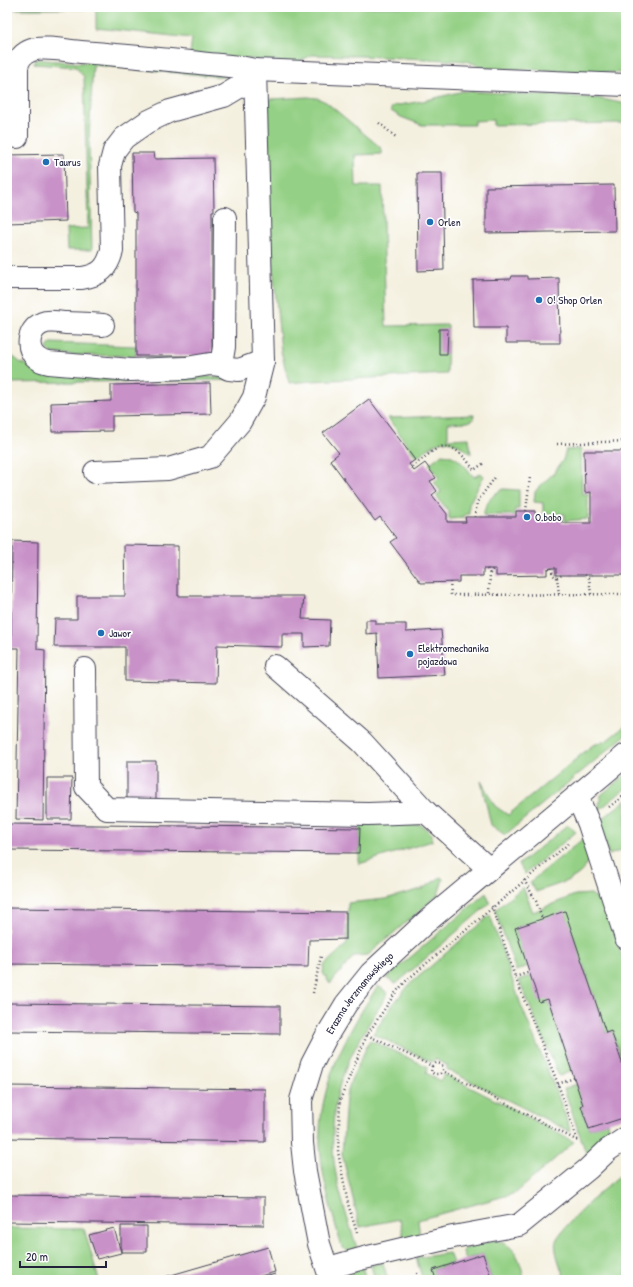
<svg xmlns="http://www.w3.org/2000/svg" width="633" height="1287" viewBox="0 0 633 1287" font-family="'Patrick Hand',sans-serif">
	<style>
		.green { fill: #94d085; stroke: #5b7960 }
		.building { fill: #c891c8 }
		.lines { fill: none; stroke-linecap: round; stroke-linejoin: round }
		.minor-casing { stroke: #424154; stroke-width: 24 }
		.path { stroke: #424154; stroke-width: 2.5; stroke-dasharray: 1 3; stroke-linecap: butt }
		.minor { stroke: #fff; stroke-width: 22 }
		.poi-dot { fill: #1f6fb2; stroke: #fff; stroke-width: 1.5 }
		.labels { text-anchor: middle; stroke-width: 3.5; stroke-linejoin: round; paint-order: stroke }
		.poi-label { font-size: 11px; fill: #22223b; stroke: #fff; text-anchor: start }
		.street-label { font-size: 11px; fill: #22223b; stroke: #fff }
	</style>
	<rect width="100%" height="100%" fill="#fff"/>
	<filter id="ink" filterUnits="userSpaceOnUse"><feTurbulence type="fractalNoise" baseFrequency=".025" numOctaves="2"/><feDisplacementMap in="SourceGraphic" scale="8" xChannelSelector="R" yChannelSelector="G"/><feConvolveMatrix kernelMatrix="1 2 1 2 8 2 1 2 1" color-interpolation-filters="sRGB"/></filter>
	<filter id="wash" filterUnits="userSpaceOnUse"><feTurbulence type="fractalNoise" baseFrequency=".012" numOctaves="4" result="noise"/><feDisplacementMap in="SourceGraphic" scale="16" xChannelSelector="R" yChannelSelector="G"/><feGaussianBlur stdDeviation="0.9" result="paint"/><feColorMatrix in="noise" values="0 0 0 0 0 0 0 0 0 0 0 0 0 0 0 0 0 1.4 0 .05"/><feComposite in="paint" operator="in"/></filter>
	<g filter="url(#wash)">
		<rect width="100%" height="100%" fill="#f4f0df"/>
		<!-- green -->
		<path class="green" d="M7 7H626V73L485 68 467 61 361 56 312 55 296 63 190 54 192 38 96 28V9H7Z
			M35 59 80 63 92 61 237 76 234 78 93 65 89 139 92 250H67L66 229 88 228 84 77 76 67 34 64Z
			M463 91 597 98 626 104V123L493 125V120L474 121V125H422L401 117 391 111V109L393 106 423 101Z
			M308 97 317 98 326 102 380 147 382 154 355 155 356 186H382L386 326 448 325 447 374 312 381 289 383 281 351 270 237 265 105 267 101 271 99Z
			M51 343 136 346V356L71 355 51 353 47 348Z
			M7 354 11 355 21 363 48 371 199 376 218 377 229 380 7 383Z
			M474 415 473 420 468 422 448 423V439L469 438 471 454C464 448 450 438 440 442 432 445 423 453 416 457L388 418Z
			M581 449 582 494H588V519L565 521V514H543V503L534 502 535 492 538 488 554 473 563 460 566 450Z
			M442 454C458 455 464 465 474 477L481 473 484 476 469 504V514L464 515 463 518 449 519V512L436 495 441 492 434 482 439 478 429 464Z
			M503 489 519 490V509H515L514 515H483C487 502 491 495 503 489Z
			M626 725V735L505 835 491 825 481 781 495 806 508 815 593 745 606 741Z
			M626 774V788L598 811 601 795Z
			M626 800V849L609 855 599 821Z
			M360 824 421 825 432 834V841L359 864Z
			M568 825 576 832 525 874 519 864Z
			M584 838 589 860C587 864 584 870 580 873 570 882 549 887 536 892L530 882Z
			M441 877 443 879 438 895 368 955 354 956 330 984 323 973 324 965 347 944 348 903 385 899 422 889Z
			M523 887 533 912 575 895 591 894 599 900 608 912 626 970V1074L612 1031 606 1033 565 912 515 928 528 966 516 971 495 910Z
			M486 893 490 903 396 984 386 978Z
			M490 915 521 1005 558 1096 571 1132 446 1069 448 1066 435 1059 432 1062 373 1034 394 1003 409 985Z
			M531 976 548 999 572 1071 559 1076 519 980Z
			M378 986 388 993C371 1021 351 1050 341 1081 332 1108 331 1141 335 1169 339 1194 349 1223 357 1248L349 1251 344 1249 341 1244C332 1213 322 1180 320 1146 317 1088 346 1033 378 986Z
			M370 1040 428 1067 426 1073 440 1081 444 1074 509 1107 574 1142 516 1193 418 1220 420 1237 404 1240 400 1219 360 1227 342 1154 346 1097 351 1080Z
			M576 1084 583 1105 581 1106 589 1129 608 1122 610 1135 587 1156 564 1089Z
			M626 1171V1280H565C562 1270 553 1250 556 1241 560 1228 613 1179 626 1171Z
			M7 1228 84 1229 99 1280H7Z
			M495 1240C518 1246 519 1260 525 1280H492L483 1254 466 1259 463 1252 464 1249Z
			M449 1253 453 1263 433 1270 436 1280H423L416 1258Z
			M383 1263 388 1280H375L371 1265Z
			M362 1266 366 1280H351L350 1276 358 1267Z"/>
		<g id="blocks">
			<!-- building -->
			<path class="building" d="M132 153H154L155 159 213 158 214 211H212V356H136V213L133 212Z
				M64 154 66 221 7 223V155Z
				M417 173H442L444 270 418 271Z
				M614 185 615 231 486 233V187Z
				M512 276H527V279L559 278 560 343H506V328H474L473 280 511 279Z
				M439 329H448L447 354H439Z
				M210 383 211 414 112 416V431L52 432 51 403 111 401V385Z
				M369 399 415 460 409 464 414 471 425 463 436 478 430 481 437 491 432 495 447 514V522H466L465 517H516V511H535V517H562V523H591V492L585 493 584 451H626V575H556V568H551L547 569V575L496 576V569H483V576H459V582L421 583 390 542 396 538 380 517 375 521 330 460 339 453 323 433Z
				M12 541 38 542 37 649 45 650 43 820 16 819 19 648H11Z
				M124 545 178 546V596H304L302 619 330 620 329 646 304 647V634H282V647L217 645 216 683 125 681V647H54L55 619H77V596H125Z
				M366 620H376V624H406V632L441 630 445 675 379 678 377 633 366 634Z
				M127 761H156V802H127Z
				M47 778H72L71 819H47Z
				M7 824 360 828 359 853 7 850Z
				M7 908 346 912V939L309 940 308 967 7 964Z
				M565 911 606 1033 611 1031 626 1074V1117L589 1129 581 1106 583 1105 548 999 539 1002 515 928Z
				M7 1003 280 1006V1034L7 1031Z
				M7 1086 265 1089V1142L7 1138Z
				M7 1195 264 1198V1225L7 1222Z
				M121 1226H147V1252H121V1253L97 1259 89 1235 114 1228 121 1252Z
				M268 1247 275 1272 246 1280H154Z
				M483 1254 492 1280H436L433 1270Z
				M275 1274 277 1280H256Z"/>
		</g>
	</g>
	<g filter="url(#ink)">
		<use href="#blocks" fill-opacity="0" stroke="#424154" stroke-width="1"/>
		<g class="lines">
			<defs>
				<g id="minor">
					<path d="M17 137V67C19 58 23 53 32 50 44 46 68 51 81 52 134 56 187 62 240 67L255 70 626 85"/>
					<path d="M7 278H82C100 275 107 269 112 251L110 166 114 151 124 138 147 122 170 111 224 96 239 87 255 70"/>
					<path d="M103 325C90 324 78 323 65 323 59 322 52 321 46 322 28 326 23 351 40 360 42 362 46 362 49 363L131 370 186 368 210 364 221 365 229 369 239 370 263 361"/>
					<path d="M221 365 224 347 225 218"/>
					<path d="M95 472 168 469 210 457 240 422 254 397 263 361 255 70"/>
					<path d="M275 666 362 742 426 812 489 869"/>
					<path d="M85 669 86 787 107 809 368 814 426 812"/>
					<path d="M577 796 589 824 626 938"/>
					<path d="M328 1268 364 1258 453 1237 519 1225 588 1169 608 1150 626 1138"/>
					<path id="s1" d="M331 1280 319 1244 305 1171 302 1143 301 1100 312 1064 326 1037 346 1004 371 973 425 923 626 755"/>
				</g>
			</defs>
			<!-- minor casing -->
			<use href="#minor" class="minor-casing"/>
			<!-- path -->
			<path class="path" d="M379 123 397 138
				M557 444 626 441
				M412 467C418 463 434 449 440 447 455 443 467 460 474 470L484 463
				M526 511 530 477
				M475 517 477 502 496 476
				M551 568 553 575 557 578
				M487 569 490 574 489 594
				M490 574 493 569
				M585 575 589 578
				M450 582 451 595 626 594
				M559 594 557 578 562 575
				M591 594 589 578 592 575
				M609 807 626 794
				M524 880 536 901 542 919
				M492 906 515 977 558 1084 578 1142
				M515 977 530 972
				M313 993 321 956
				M367 1035 432 1066 436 1063 441 1064 443 1067V1071L578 1141
				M432 1066 431 1072 434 1074H440L443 1071
				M558 1084 574 1078
				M357 1233 348 1204 338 1152 340 1100 367 1035 396 992 407 980 568 844
				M417 1273 419 1280"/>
			<!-- minor -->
			<use href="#minor" class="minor"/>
		</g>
	</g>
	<!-- markers -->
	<g class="poi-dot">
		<circle cx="46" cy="162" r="4"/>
		<circle cx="430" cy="222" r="4"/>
		<circle cx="539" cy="300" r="4"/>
		<circle cx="527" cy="517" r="4"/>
		<circle cx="101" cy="633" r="4"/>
		<circle cx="410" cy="654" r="4"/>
	</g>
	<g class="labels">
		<!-- poi labels -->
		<g class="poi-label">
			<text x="54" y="166">Taurus</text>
			<text x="438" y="226">Orlen</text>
			<text x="547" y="304">O! Shop Orlen</text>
			<text x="535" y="521">O.bobo</text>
			<text x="109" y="637">Jawor</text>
			<text x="418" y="652">Elektromechanika<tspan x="418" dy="13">pojazdowa</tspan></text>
		</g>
		<!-- street labels -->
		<g class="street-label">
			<text dy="4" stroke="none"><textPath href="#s1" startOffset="307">Erazma Jerzmanowskiego</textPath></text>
		</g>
	</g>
	<!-- margin -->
	<rect width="633" height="1287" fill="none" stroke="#fff" stroke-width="24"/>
	<!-- scale -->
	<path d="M20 1261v6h86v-6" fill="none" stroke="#22223b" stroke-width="2"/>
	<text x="26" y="1261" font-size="12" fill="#22223b" stroke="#ffffff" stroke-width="3" paint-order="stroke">20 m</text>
</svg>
